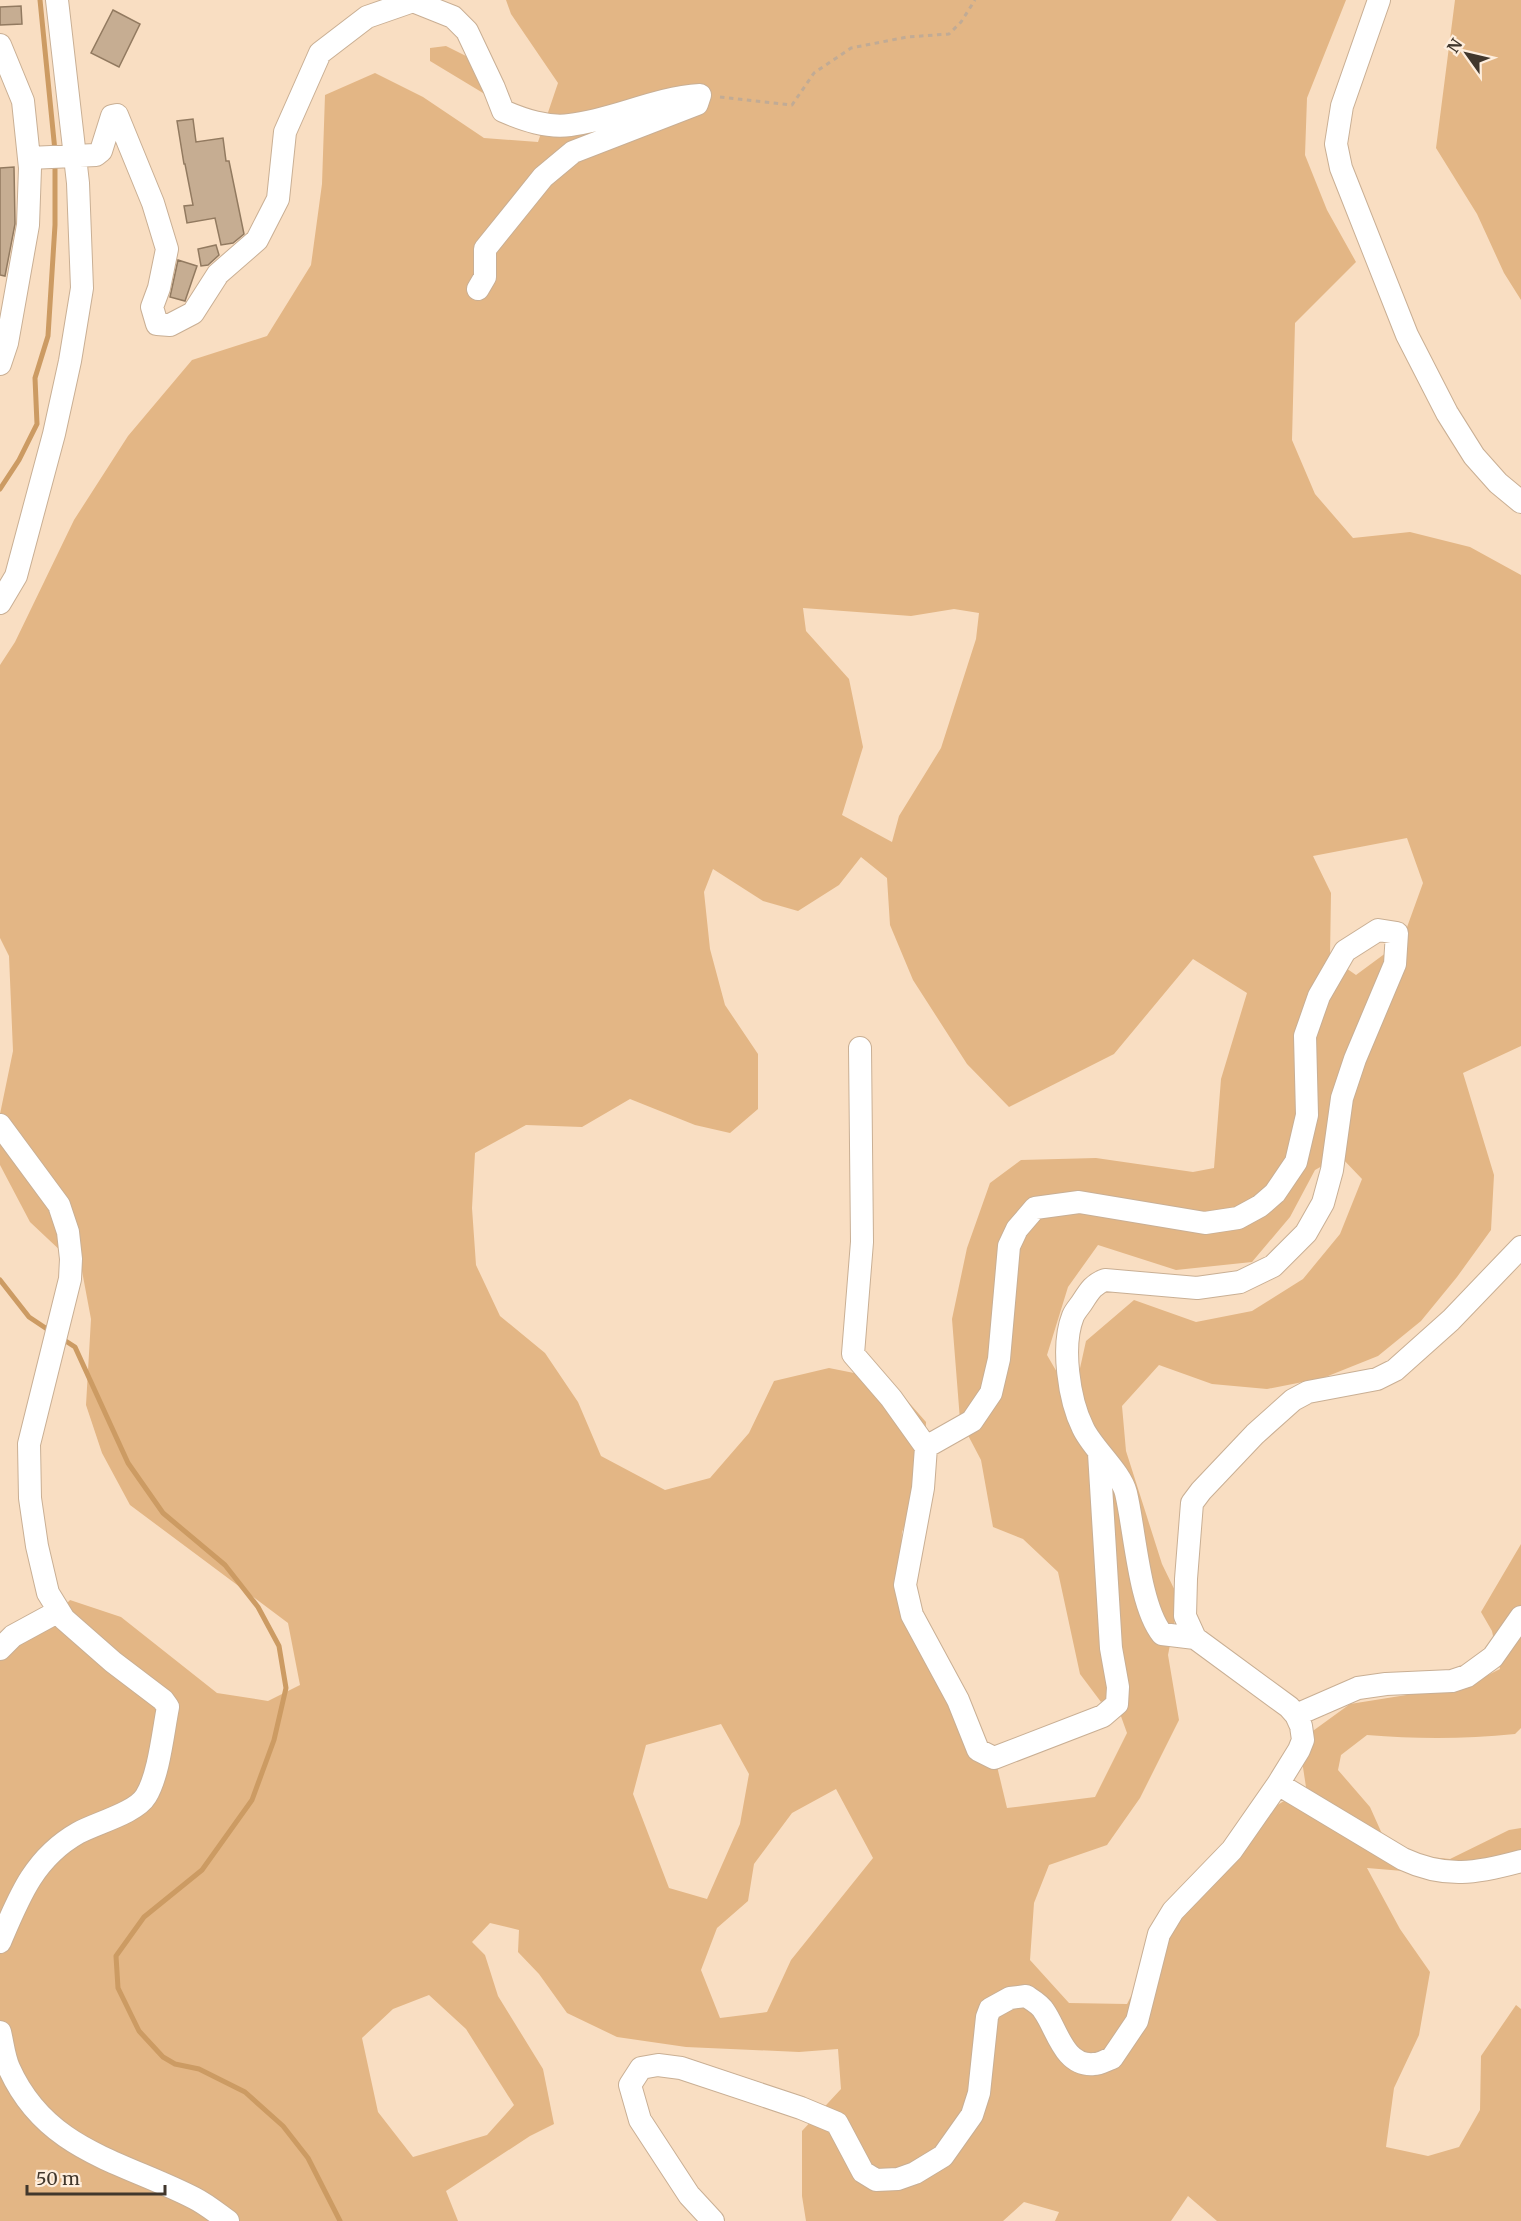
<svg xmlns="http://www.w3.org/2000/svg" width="1521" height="2221" viewBox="0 0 1521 2221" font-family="Merriweather,serif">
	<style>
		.green { fill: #e3b685; fill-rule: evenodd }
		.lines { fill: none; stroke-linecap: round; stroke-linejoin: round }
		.stream { stroke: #cc9b63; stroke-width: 5 }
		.building { fill: #c6ad92; stroke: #927a60; stroke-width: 1.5 }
		.minor-casing { stroke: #c9af94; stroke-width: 24 }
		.path { stroke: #c1ab95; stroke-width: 3; stroke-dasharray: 4.5 4.5; stroke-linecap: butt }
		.minor { stroke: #fff; stroke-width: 22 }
	</style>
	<rect width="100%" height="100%" fill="#f9dec2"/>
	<!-- green -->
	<path class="green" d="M506 0H1346L1307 98 1305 155 1327 210 1356 262 1295 323 1292 440 1315 494 1353 538 1410 532 1470 547 1521 575V1046L1463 1073 1494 1175 1491 1230 1457 1277 1421 1321 1378 1356 1323 1378 1267 1389 1212 1384 1159 1365 1122 1406 1126 1451 1162 1564 1179 1599 1168 1655 1179 1720 1140 1798 1107 1845 1049 1865 1034 1903 1030 1960 1069 2003 1127 2004 1153 1953 1257 1818 1306 1787 1299 1741 1350 1704 1419 1693 1456 1691 1500 1669 1492 1631 1481 1612 1521 1544V1728L1515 1734C1465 1739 1417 1739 1367 1735L1341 1755 1338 1770 1370 1807 1383 1836 1399 1854 1450 1859 1509 1830 1521 1828V1857L1415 1872 1367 1868 1400 1929 1430 1972 1419 2035 1394 2088 1386 2147 1428 2156 1459 2147 1480 2110 1481 2056 1516 2005 1521 2009V2221H1217L1188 2196 1171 2221H1055L1059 2212 1024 2202 1003 2221H806L802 2196V2131L841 2089 838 2049 799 2052 686 2047 617 2037 567 2013 539 1974 518 1952 519 1930 490 1923 472 1942 485 1955 498 1996 543 2069 554 2124 530 2136 446 2191 458 2221H0V1656L37 1635 70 1600 121 1617 217 1693 268 1701 300 1685 288 1623 130 1505 102 1453 86 1405 91 1319 82 1271 30 1222 0 1165V1114L13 1051 9 956 0 938V665L15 642 74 520 128 436 192 360 267 336 311 265 322 184 325 95 375 73 423 97 484 138 538 142 558 83 511 14ZM803 608 911 616 954 609 979 613 976 639 941 748 899 816 892 842 842 815 863 747 849 679 806 631ZM1407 838 1423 883 1402 941 1356 975 1330 957 1331 893 1313 856ZM861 857 887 878 890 925 913 980 967 1064 1009 1107 1114 1054 1193 959 1247 993 1221 1079 1214 1168 1193 1172 1096 1158 1021 1160 990 1183 967 1248 952 1319 960 1420 981 1460 993 1527 1023 1539 1058 1572 1080 1674 1101 1702 1113 1694 1127 1733 1095 1797 1007 1808 996 1762 899 1591 902 1532 924 1478 926 1422 889 1380 829 1368 774 1381 749 1433 710 1478 665 1490 601 1456 578 1402 545 1353 500 1316 476 1265 472 1208 475 1153 526 1125 582 1127 630 1099 695 1125 730 1133 758 1109V1054L725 1005 710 949 704 892 713 869 763 901 798 911 839 885ZM1340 1156 1362 1179 1340 1234 1303 1279 1252 1311 1196 1322 1134 1300 1086 1341 1073 1400 1047 1355 1068 1287 1098 1245 1176 1270 1252 1262 1290 1217 1315 1170ZM721 1724 749 1774 740 1824 707 1899 669 1888 633 1794 646 1745ZM836 1789 873 1858 791 1960 767 2012 720 2018 701 1970 717 1928 748 1901 754 1864 792 1813ZM429 1995 466 2029 514 2105 487 2135 413 2157 378 2112 362 2038 393 2009Z
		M1455 0H1521V300L1504 273 1477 214 1436 148Z
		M446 46 474 60 488 96 430 61V48Z"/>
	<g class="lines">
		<!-- stream -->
		<path class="stream" d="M40 0 55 151
			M0 489 19 460 37 424 35 378 48 336 55 225V164
			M0 1280 29 1317 50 1331
			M61 1338 75 1347 128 1463 163 1513 225 1565 258 1607 279 1646 286 1688 274 1740 252 1800 202 1870 144 1917 116 1956 118 1988 139 2031 163 2057 175 2064 199 2069 245 2092 283 2126 308 2158 340 2221"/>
	</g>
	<!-- building -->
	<path class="building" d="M21 6 22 24 0 25V7Z
		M113 10 140 24 119 67 91 53Z
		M193 119 196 142 223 138 226 161H229L244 234 233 243 221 245 215 218 187 223 184 206 193 205 185 164H184L177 121Z
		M14 167 15 224 5 276 0 275V168Z
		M216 245 219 255 208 265 201 266 198 249Z
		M178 260 197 266 185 301 170 297Z"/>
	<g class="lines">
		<defs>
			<path id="minor" d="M1379 0 1342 106 1336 144 1341 168 1407 335 1447 413 1474 456 1498 483 1521 502
				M0 45 23 101 30 168 28 225 7 343 0 364
				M29 158 96 155 101 151 112 116 117 115 153 203 167 249 159 288 152 307 157 324 170 325 193 313 218 274 257 240 278 199 285 132 320 53 367 17 413 1 453 17 467 31 494 88 503 111C524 120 547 128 570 125 614 120 654 98 700 95L697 104 573 152 543 177 485 249V277L478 289
				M0 603 16 576 54 434 70 361 82 288 78 183 57 0
				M860 1048 862 1242 853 1354 891 1398 926 1447 923 1488 905 1585 912 1615 958 1700 978 1750 994 1758 1103 1716 1117 1704 1118 1687 1111 1648 1099 1453
				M0 1125 59 1205 68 1232 71 1259 70 1279 29 1444 30 1498 37 1546 48 1593 64 1619 113 1662 163 1700 168 1707C163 1732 159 1775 146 1796 136 1813 96 1823 78 1833 34 1858 19 1897 0 1942
				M1195 1638 1185 1616 1186 1579 1192 1503 1201 1491 1255 1434 1293 1400 1308 1392 1377 1379 1395 1370 1451 1320 1521 1247
				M0 1649 13 1636 59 1611
				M1296 1715 1358 1688 1386 1684 1452 1681 1467 1676 1493 1657 1521 1617
				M1278 1784 1403 1859C1446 1879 1477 1873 1521 1861
				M0 2032C3 2044 4 2057 9 2068 46 2151 122 2161 194 2198 206 2204 217 2213 228 2221
				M713 2221 689 2195 640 2120 630 2085 641 2068 658 2065 681 2068 801 2108 837 2123 863 2172 876 2180 898 2179 915 2173 943 2156 972 2115 979 2093 987 2017 990 2009 1010 1998 1026 1996C1032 2000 1040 2004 1044 2011 1057 2029 1064 2067 1094 2064 1100 2064 1106 2060 1112 2058L1137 2021 1159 1934 1173 1911 1232 1850 1278 1784 1299 1750 1303 1740 1301 1726 1296 1715 1289 1707 1195 1638 1162 1634C1139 1605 1135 1531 1126 1493 1121 1472 1092 1448 1083 1428 1069 1400 1061 1346 1073 1316 1075 1311 1080 1306 1083 1301 1090 1290 1094 1284 1105 1280L1197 1288 1240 1282 1273 1266 1306 1233 1323 1203 1332 1170 1342 1098 1355 1059 1395 964 1397 933 1378 930 1345 951 1319 996 1305 1036 1307 1115 1296 1162 1275 1193 1260 1206 1238 1218 1205 1223 1079 1202 1035 1208 1017 1229 1009 1246 999 1359 991 1393 972 1421 926 1447"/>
		</defs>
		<!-- minor casing -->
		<use href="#minor" class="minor-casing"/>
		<!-- path -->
		<path class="path" d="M720 97 792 105 814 73 851 48 907 37 949 34 961 22 975 0"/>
		<!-- minor -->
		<use href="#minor" class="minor"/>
	</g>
	<!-- north arrow -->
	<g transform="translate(1467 54) rotate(304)" stroke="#feeedd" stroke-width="4.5" paint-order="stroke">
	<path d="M0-4.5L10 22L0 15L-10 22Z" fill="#41372c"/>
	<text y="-9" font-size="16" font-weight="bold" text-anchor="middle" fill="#41372c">N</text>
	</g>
	<!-- scale -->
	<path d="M27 2185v9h138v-9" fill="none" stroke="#41372c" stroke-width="3"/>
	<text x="36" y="2185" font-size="18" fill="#41372c" stroke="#feeedd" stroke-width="4.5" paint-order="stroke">50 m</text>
</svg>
